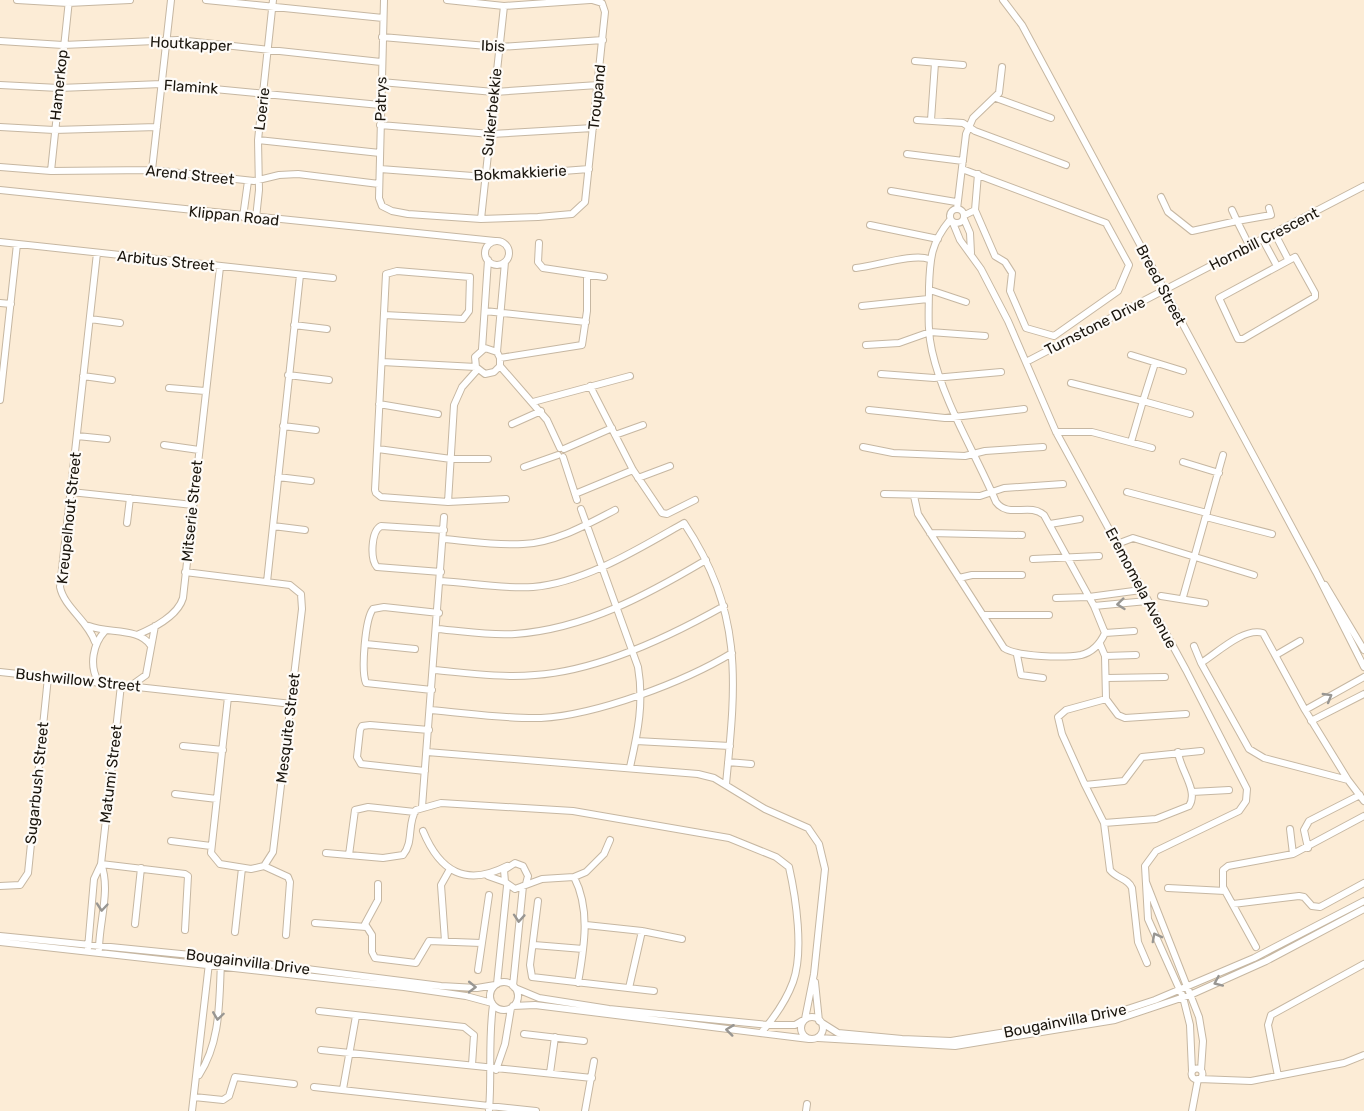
<svg xmlns="http://www.w3.org/2000/svg" width="1364" height="1111" viewBox="0 0 1364 1111" font-family="Rubik,sans-serif">
	<style>
		.lines { fill: none; stroke-linecap: round; stroke-linejoin: round }
		.street-casing { stroke: #c6b7a2; stroke-width: 8 }
		.street { stroke: #fff; stroke-width: 6 }
		.oneway { stroke: #989692 }
		.labels { text-anchor: middle; stroke-width: 4.5; stroke-linejoin: round; paint-order: stroke }
		.street-label { font-size: 15px; fill: #1a150d; stroke: #fefbf7 }
	</style>
	<rect width="100%" height="100%" fill="#fcecd6"/>
	<g class="lines">
		<defs>
			<path id="street" d="M17 0 68 3 130 0
				M206 0 383 18
				M384 0 379 198 382 206 392 211 408 214 481 219 538 217 572 214 585 202 605 12 602 3 592 0
				M447 0 504 6 590 0
				M1003 0 1022 25 1316 572 1364 667
				M382 37 499 47 603 40
				M0 41 63 45 178 40 381 62
				M915 61 963 65
				M381 82 494 92 598 85
				M0 85 59 88 162 84 380 105
				M996 98 1051 118
				M917 120 963 123 975 131 1066 165
				M931 120 935 63
				M380 125 491 134 593 128
				M0 127 54 130 157 127
				M258 140 380 153
				M907 154 963 161
				M0 167 51 171 152 170 254 181 279 175 298 174 379 184
				M380 169 486 177 589 169
				M962 169 1106 223 1129 265 1118 291 1054 336 1026 328 1010 291 1012 273 1005 262 995 256 975 210
				M152 170 171 0
				M51 171 69 0
				M0 190 495 241
				M891 191 956 202
				M1161 197 1168 212 1192 231 1237 221 1250 247
				M950 216a7 7 0 1 1 14 0a7 7 0 1 1-14 0Z
				M957 209 966 134 973 118 999 93 1002 67
				M1232 210 1237 221 1271 215 1269 208
				M965 215 975 210 978 174
				M243 217 248 181
				M256 218 259 190 258 140 273 0
				M481 219 504 6
				M964 219 970 233 971 253
				M953 223 960 240 981 269 1008 321 1056 432 1186 670 1247 789 1246 801 1239 811 1156 851 1145 866 1148 919 1183 997 1190 1025 1192 1071
				M870 225 938 239
				M1275 234 1288 259
				M1263 240 1277 266
				M485 253a12 12 0 1 1 24 0a12 12 0 1 1-24 0Z
				M0 242 333 278
				M539 243 538 262 543 268 604 277
				M1295 257 1315 293V297L1243 339H1238L1219 298Z
				M856 268C876 266 913 253 929 259
				M930 290 966 302
				M0 303 11 304
				M862 306 928 299
				M485 311 586 322
				M384 315 463 319 469 311 470 277 397 271 386 274 375 490 376 493 381 497 448 502 506 499
				M90 319 120 323
				M294 325 327 329
				M866 345 899 343 930 332 985 336
				M482 349 488 260
				M497 352 505 262
				M1131 355 1183 371
				M500 358 582 345 587 311V276
				M382 362 476 367
				M1026 362 1364 186
				M1155 363 1143 401 1190 414
				M500 366 494 372 485 374 476 367 475 357 485 348 497 352 500 358V366L547 420 560 448
				M881 374 934 378 1001 372
				M288 375 329 380
				M83 376 112 380
				M1071 383 1143 401 1131 442
				M590 386 633 470 662 513 667 514 695 500
				M169 388 205 391
				M0 400 17 244
				M533 402 630 376
				M379 404 438 414
				M869 410 945 418 1024 409
				M512 424 541 411
				M283 426 316 430
				M1056 432H1092L1152 448
				M615 435 643 425
				M77 436 107 439
				M164 445 199 450
				M863 447 893 453 965 456 985 451 1043 447
				M378 449 451 459H488
				M564 449 612 428
				M563 457 577 500
				M1183 462 1219 473
				M524 467 558 455
				M278 477 311 481
				M638 478 670 466
				M71 492 193 505
				M1127 492 1207 513
				M575 494 633 470
				M884 494 980 496 1004 488 1063 484
				M914 496 918 514 1004 648C1018 657 1064 658 1081 655 1093 652 1100 644 1105 633L1094 606 1044 515C1029 502 1009 519 996 502 975 452 944 404 932 351 927 329 929 309 929 287 930 258 931 243 950 220
				M448 502 454 405 462 387 478 369
				M581 509 638 667C644 702 638 732 630 767
				M1206 517 1272 534
				M127 523 130 498
				M1050 524 1080 519
				M273 526 305 530
				M930 533 1022 535
				M443 539C469 541 497 546 523 544 555 543 588 524 615 510
				M1117 544 1133 538 1254 575
				M1033 559 1099 556
				M185 572 290 585 301 594 302 609 273 852 264 866
				M441 572 377 567C370 559 371 531 381 526L444 530
				M959 578 972 575H1022
				M441 581C471 583 503 589 533 587 584 583 640 548 684 523 744 613 736 682 726 784
				M267 582 300 275
				M1325 585 1364 650
				M1161 596 1205 603
				M1183 597 1223 455
				M1056 598 1089 597 1141 590
				M1094 606 1147 601
				M983 615H1049
				M89 626C108 634 139 627 151 646
				M437 629C463 631 489 636 515 634 585 629 647 595 706 560
				M1105 633 1134 631
				M137 635C154 628 178 615 183 598L220 267
				M95 642C88 621 64 607 60 587L97 253
				M366 644 415 649
				M1100 644 1105 656 1106 699 1066 710 1058 717 1062 734 1085 785 1124 781 1142 757 1201 751
				M1194 646 1201 663
				M1017 655 1021 675 1043 678
				M1276 655 1300 641
				M1105 656 1136 655
				M434 670C467 673 501 678 535 675 598 671 669 637 724 606
				M0 672 292 704
				M1107 678 1165 677
				M98 681C89 665 93 644 105 631
				M132 685 146 675 155 626
				M432 690 366 683C361 671 365 619 373 609L384 607 439 613
				M228 697 211 853 220 864 251 869 264 866 288 877 290 882 286 935
				M1106 699 1118 715 1125 718 1186 714
				M430 710C467 713 504 719 541 718 597 715 684 682 732 653
				M1305 710 1364 677
				M1311 721 1364 694
				M636 741 730 746
				M183 746 223 750
				M427 752 698 774 714 778 765 809 808 828 819 844 825 869 814 974 805 1019 795 1025H768L609 1009 539 998 515 988
				M728 762 751 764
				M425 771 361 764 357 757 360 730 362 726 370 725 429 730
				M1348 780 1305 710 1263 633C1244 627 1217 653 1201 663L1249 749 1264 758 1348 780 1364 801
				M1085 785 1104 823 1110 870C1117 879 1128 878 1132 888L1138 942 1147 963
				M1192 792 1229 790
				M175 794 217 799
				M422 807 444 517
				M1104 823 1156 819 1189 806C1199 791 1180 770 1178 752
				M1290 829 1293 854
				M423 831C440 872 466 887 507 866
				M171 841 211 846
				M1308 848 1304 830 1309 821 1360 795
				M326 853 383 858 403 855C414 842 407 823 416 810L441 803 573 811 729 838 776 857 789 867C796 898 804 952 793 982 786 1001 774 1018 761 1033
				M349 855 355 810 368 807 415 812
				M101 864 185 874 188 876 185 930
				M488 876 505 882
				M574 877C591 910 584 948 578 983
				M1146 882 1199 1017 1203 1041 1201 1070
				M378 884V900L365 924 372 935V952L375 958 416 963 429 941 481 943
				M526 884 528 876 523 866 515 863 504 870 505 882 515 889 542 879 574 877 586 872 604 854 610 840
				M0 886 20 885 28 873 48 677
				M1168 888 1225 891
				M538 901 530 965 532 977 654 991
				M1233 904 1299 896 1304 897 1312 906 1320 907 1364 883
				M315 923 366 927
				M135 924 141 868
				M586 925 642 931 682 939
				M235 932 242 868
				M0 936 221 958 441 986 477 988 495 985
				M445 941 441 885 450 869
				M0 942 404 987 466 996 492 1003
				M534 945 583 949
				M1256 947 1223 887V870L1228 866 1293 854 1364 816
				M88 948 94 879 101 864 121 685
				M99 949C99 923 111 889 101 864
				M478 970 489 895
				M815 982 819 1021 838 1033 902 1039 951 1041 1109 1015 1155 1000 1254 958 1364 901
				M490 996a14 14 0 1 1 28 0a14 14 0 1 1-28 0Z
				M497 984 507 886
				M513 986 523 886
				M629 988 642 931
				M513 1006 535 1005 809 1039
				M319 1011 464 1027 474 1035 472 1065
				M801 1028a11 11 0 1 1 22 0a11 11 0 1 1-22 0Z
				M524 1034 584 1041
				M818 1038 955 1046 1115 1020 1190 995 1266 961 1364 909
				M321 1050 592 1078
				M1191.5 1074a5.5 5.5 0 1 1 11 0a5.5 5.5 0 1 1-11 0Z
				M496 1070 505 1044 511 1008
				M550 1073 555 1037
				M199 1075C221 1041 219 1001 221 963
				M1278 1076 1268 1025 1271 1015 1364 964
				M1199 1079 1251 1081 1344 1063 1364 1055
				M314 1087 536 1111
				M343 1089 356 1016
				M194 1097 223 1100 229 1096 235 1077 294 1084
				M489 1110C492 1075 488 1042 493 1005
				M192 1111 209 963
				M585 1111 594 1061
				M806 1111 807 1104
				M1192 1111 1198 1079"/>
		</defs>
		<!-- street casing -->
		<use href="#street" class="street-casing"/>
		<!-- street -->
		<use href="#street" class="street"/>
	</g>
	<!-- one-way arrows -->
	<defs><path id="oneway-chevron" d="M-2-3.5L2.5 0L-2 3.5" fill="none" stroke-width="1.6" stroke-linecap="round" stroke-linejoin="round" transform="scale(1.5)"/></defs>
	<g class="oneway">
		<use href="#oneway-chevron" transform="translate(1121 604) rotate(174)"/>
		<use href="#oneway-chevron" transform="translate(1328 697) rotate(-30)"/>
		<use href="#oneway-chevron" transform="translate(102 907) rotate(95)"/>
		<use href="#oneway-chevron" transform="translate(519 918) rotate(94)"/>
		<use href="#oneway-chevron" transform="translate(1156 937) rotate(-118)"/>
		<use href="#oneway-chevron" transform="translate(1218 982) rotate(156)"/>
		<use href="#oneway-chevron" transform="translate(472 987) rotate(1)"/>
		<use href="#oneway-chevron" transform="translate(218 1016) rotate(98)"/>
		<use href="#oneway-chevron" transform="translate(730 1030) rotate(-173)"/>
	</g>
	<g class="labels">
		<!-- street labels -->
		<g class="street-label">
			<text transform="translate(191 44) rotate(3)" y="5">Houtkapper</text>
			<text transform="translate(493 46) rotate(2)" y="5">Ibis</text>
			<text transform="translate(59 85) rotate(-84)" y="5">Hamerkop</text>
			<text transform="translate(191 87) rotate(4)" y="5">Flamink</text>
			<text transform="translate(597 97) rotate(-84)" y="5">Troupand</text>
			<text transform="translate(381 99) rotate(-89)" y="5">Patrys</text>
			<text transform="translate(262 109) rotate(-83)" y="5">Loerie</text>
			<text transform="translate(492 112) rotate(-84)" y="5">Suikerbekkie</text>
			<text transform="translate(520 173) rotate(-3)" y="5">Bokmakkierie</text>
			<text transform="translate(190 175) rotate(6)" y="5">Arend Street</text>
			<text transform="translate(234 216) rotate(6)" y="5">Klippan Road</text>
			<text transform="translate(1264 239) rotate(-27)" y="5">Hornbill Crescent</text>
			<text transform="translate(166 261) rotate(6)" y="5">Arbitus Street</text>
			<text transform="translate(1161 285) rotate(62)" y="5">Breed Street</text>
			<text transform="translate(1095 326) rotate(-27)" y="5">Turnstone Drive</text>
			<text transform="translate(192 511) rotate(-84)" y="5">Mitserie Street</text>
			<text transform="translate(69 518) rotate(-84)" y="5">Kreupelhout Street</text>
			<text transform="translate(1141 588) rotate(62)" y="5">Eremomela Avenue</text>
			<text transform="translate(78 680) rotate(6)" y="5">Bushwillow Street</text>
			<text transform="translate(288 728) rotate(-83)" y="5">Mesquite Street</text>
			<text transform="translate(111 774) rotate(-83)" y="5">Matumi Street</text>
			<text transform="translate(37 783) rotate(-84)" y="5">Sugarbush Street</text>
			<text transform="translate(248 962) rotate(7)" y="5">Bougainvilla Drive</text>
			<text transform="translate(1065 1021) rotate(-11)" y="5">Bougainvilla Drive</text>
		</g>
	</g>
</svg>
